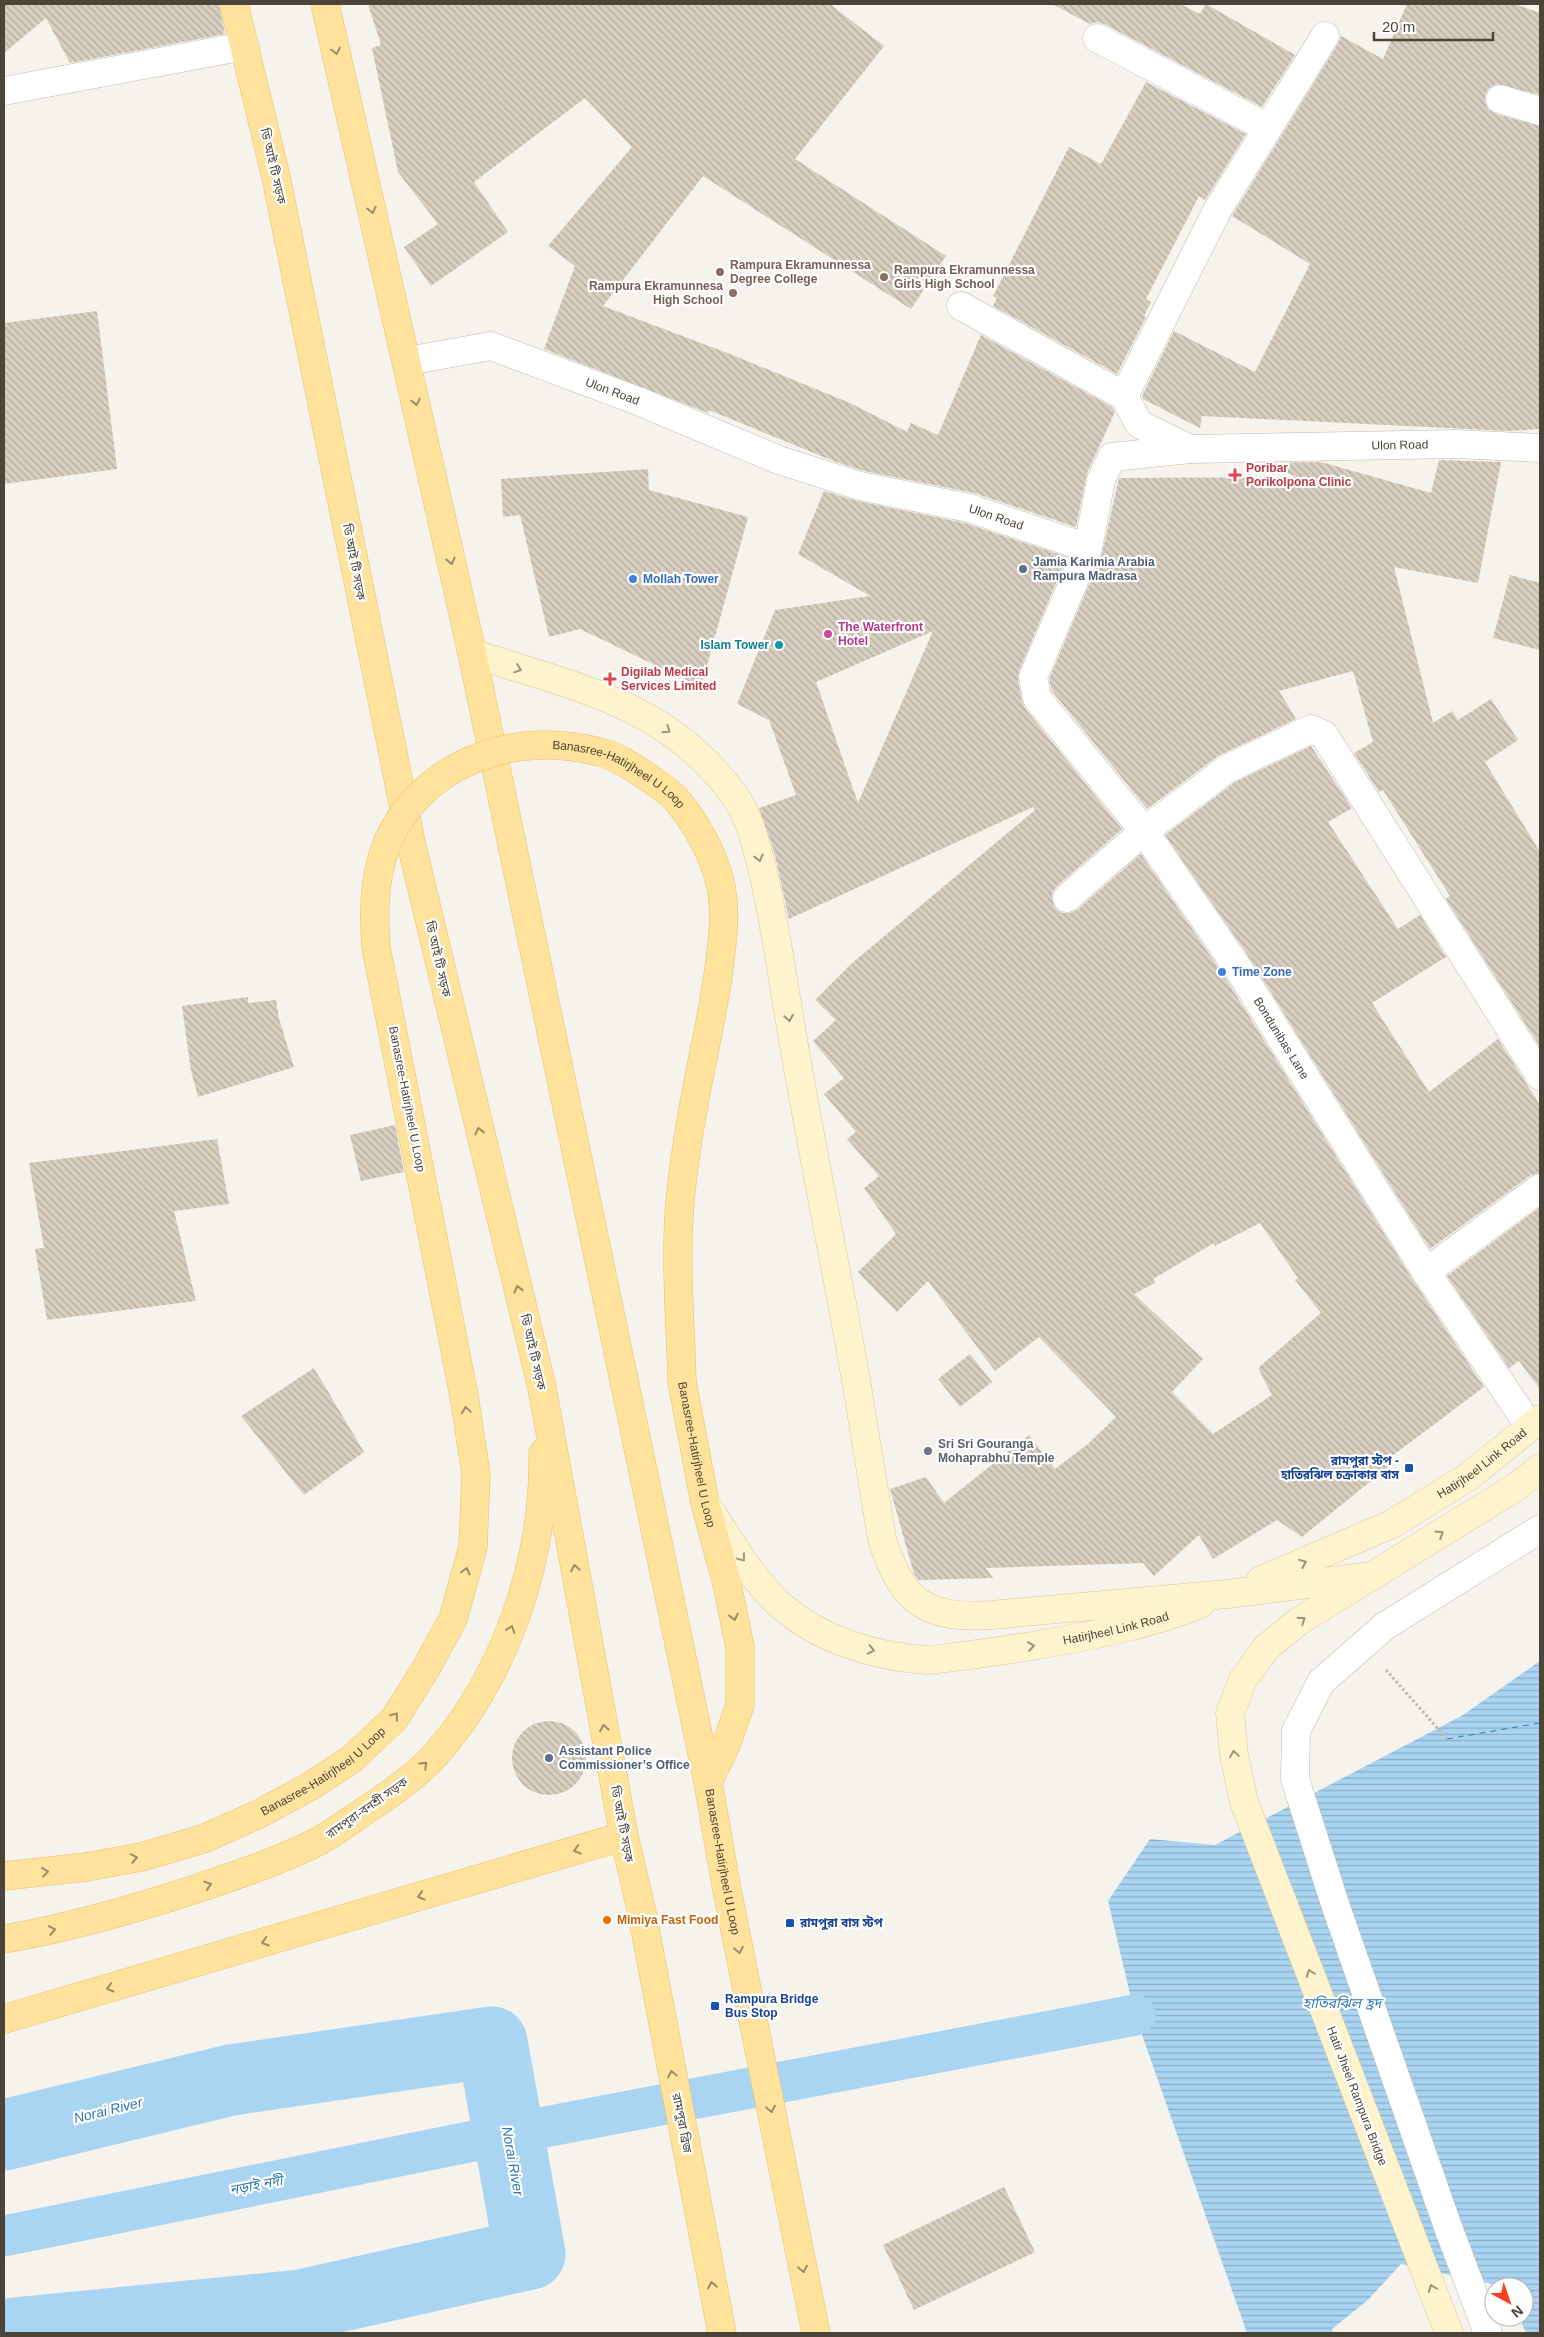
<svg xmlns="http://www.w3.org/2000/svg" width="1544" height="2337" viewBox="0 0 1544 2337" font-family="Helvetica,'Noto Sans Bengali',sans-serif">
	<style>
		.water { fill: url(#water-rules) }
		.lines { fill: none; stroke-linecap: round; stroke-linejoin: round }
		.canal { stroke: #a9d4f2; stroke-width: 41 }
		.river { stroke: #a9d4f2; stroke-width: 71 }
		.ferry { stroke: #2e7ab2; stroke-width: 1; stroke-dasharray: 6 5; stroke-linecap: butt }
		.building { fill: url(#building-back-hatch); fill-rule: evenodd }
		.pedestrian-casing { stroke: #c2bbae; stroke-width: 29 }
		.minor-casing { stroke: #c2bbae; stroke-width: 29 }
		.secondary-casing { stroke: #d6c79b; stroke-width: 29 }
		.primary-casing { stroke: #e6c16a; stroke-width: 29 }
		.path { stroke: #c4b79f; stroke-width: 3; stroke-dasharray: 2.5 2.5; stroke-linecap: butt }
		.pedestrian { stroke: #fff; stroke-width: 28 }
		.minor { stroke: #fff; stroke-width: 28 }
		.secondary { stroke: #fff3cd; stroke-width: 28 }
		.primary { stroke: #ffe39c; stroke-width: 28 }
		.primary-bridge-casing { stroke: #e6c16a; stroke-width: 29; stroke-linecap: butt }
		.primary-bridge { stroke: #ffe39c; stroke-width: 28 }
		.oneway { stroke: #9c8c66 }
		.oneway2 { stroke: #9c937c }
		.education-dot { fill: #8d6e63; stroke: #fff; stroke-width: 2 }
		.health-dot { fill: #e0444e; stroke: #fff; stroke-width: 2 }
		.service-dot { fill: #5c6f8a; stroke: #fff; stroke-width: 2 }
		.shop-dot { fill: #3f7fe0; stroke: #fff; stroke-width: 2 }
		.hotel-dot { fill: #d1479c; stroke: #fff; stroke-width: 2 }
		.culture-dot { fill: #0f9aa8; stroke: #fff; stroke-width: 2 }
		.worship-dot { fill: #6b7280; stroke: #fff; stroke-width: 2 }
		.transit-dot { fill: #1a4fb4; stroke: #fff; stroke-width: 2 }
		.food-dot { fill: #e8710a; stroke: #fff; stroke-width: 2 }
		.labels { text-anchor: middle; stroke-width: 4.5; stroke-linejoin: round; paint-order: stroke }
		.street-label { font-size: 12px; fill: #4b4439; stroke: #fff }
		.education-label { font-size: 12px; font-weight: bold; fill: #785e54; stroke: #fff; text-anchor: start }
		.health-label { font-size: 12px; font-weight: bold; fill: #be3a42; stroke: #fff; text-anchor: start }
		.service-label { font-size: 12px; font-weight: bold; fill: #4e5e75; stroke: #fff; text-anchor: start }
		.shop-label { font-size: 12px; font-weight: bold; fill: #366cbe; stroke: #fff; text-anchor: start }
		.hotel-label { font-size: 12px; font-weight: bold; fill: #b23c85; stroke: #fff; text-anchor: start }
		.culture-label { font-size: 12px; font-weight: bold; fill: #0d838f; stroke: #fff; text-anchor: end }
		.worship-label { font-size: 12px; font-weight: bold; fill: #5b616d; stroke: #fff; text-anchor: start }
		.transit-label { font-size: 12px; font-weight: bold; fill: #164399; stroke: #fff; text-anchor: start }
		.food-label { font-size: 12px; font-weight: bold; fill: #c56008; stroke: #fff; text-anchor: start }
		.water-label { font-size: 14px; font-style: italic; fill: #2e7ab2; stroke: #fff }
	</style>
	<defs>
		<pattern id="water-rules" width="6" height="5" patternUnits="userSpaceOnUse" patternTransform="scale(1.25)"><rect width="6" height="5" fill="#a9d4f2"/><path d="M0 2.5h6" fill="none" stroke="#8caec5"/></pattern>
		<pattern id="building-back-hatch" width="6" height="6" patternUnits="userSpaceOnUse" patternTransform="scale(1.25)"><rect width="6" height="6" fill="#d8cfc1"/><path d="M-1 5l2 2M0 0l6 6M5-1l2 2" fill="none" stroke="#b1aa9e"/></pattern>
	</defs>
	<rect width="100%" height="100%" fill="#f6f3ec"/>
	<!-- water -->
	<path class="water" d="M1540 1661V2333H1526L1519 2317H1524V2287H1505L1401 2264 1368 2300 1332 2329 1333 2333H1247L1135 2015 1108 1901 1150 1839 1215 1845 1463 1715Z"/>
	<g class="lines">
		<!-- canal -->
		<path class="canal" d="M4 2236 508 2134 1135 2015"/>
		<!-- river -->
		<path class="river" d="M4 2135 231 2080 492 2042 530 2254 301 2305 14 2333"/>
		<!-- ferry -->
		<path class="ferry" d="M1447 1739 1540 1723"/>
	</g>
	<!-- building -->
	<path class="building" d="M4 4H219L225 34 70 63 46 18 4 53Z
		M368 4H830L884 46 795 159 946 256 911 309 703 176 603 306 730 354 850 403 907 432 911 423 938 435 981 335 1112 407 1115 412 1087 473 1076 527 974 493 864 471 836 462 709 410 708 413 544 349 575 266 548 246 632 147 585 98 474 182 508 232 431 286 404 247 438 224 398 172 372 48 381 45Z
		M1052 4H1180L1200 14 1206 4 1295 55 1262 107 1104 24 1097 22 1090 24Z
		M1407 4H1515L1540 13V95L1497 84 1489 88 1485 95V102L1488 109 1496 114 1540 126V429L1509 431 1202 416 1200 428 1143 399 1142 396 1174 331 1255 372 1310 264 1232 216 1338 44 1341 36 1383 59Z
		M1146 82 1246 134 1205 200 1199 196 1146 299 1151 302 1144 316 1146 317 1117 374 993 306 997 298 993 296 1069 147 1101 164Z
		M97 311 117 469 4 484V323Z
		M1439 460 1501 462 1478 583 1394 567 1433 723 1452 711 1458 720 1491 699 1518 740 1485 762 1540 852V1047L1446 899 1450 896 1383 790 1379 792 1354 753 1373 742 1353 671 1279 691 1296 719 1218 756 1147 809 1052 691 1049 679 1102 554 1119 478 1296 477 1273 465V463L1321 462 1431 493Z
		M648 469 649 490 748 517 701 687 580 629 549 637 520 515 503 517 501 479Z
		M824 491 857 501 965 523 1067 557 1019 671 1018 680 1022 701 1025 708 1122 829 1056 887 1052 893V900L1055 908 1062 913H1070L1077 910 1141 854 1223 974 1413 1280 1484 1387 1384 1462 1388 1467 1302 1537 1277 1520 1213 1559 1199 1535 1154 1576 1143 1563 986 1568 993 1578 919 1580 914 1574 890 1489 926 1477 944 1503 1029 1435 1055 1469 1089 1443 1116 1417 1039 1337 995 1371 928 1281 897 1312 858 1272 896 1234 864 1188 879 1176 847 1139 856 1132 824 1094 844 1078 813 1041 836 1020 815 1000 851 964 1035 810 1033 807 789 919 774 851 759 808 796 795 769 720 737 704 775 610 870 596 798 554ZM933 631 858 803 816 682ZM1260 1223 1298 1278 1295 1280 1321 1313 1258 1368 1272 1395 1213 1434 1172 1392 1203 1359 1134 1294 1155 1283 1153 1279 1214 1243 1215 1246Z
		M1510 575 1540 583V650L1493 638Z
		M1311 746 1352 808 1328 822 1398 929 1420 915 1446 957 1372 1003 1429 1092 1498 1039 1540 1105V1173L1531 1175 1430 1249 1249 957 1165 835 1235 782Z
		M248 997V1003L276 1000 279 1019 294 1067 198 1097 191 1071 182 1006Z
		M395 1125 404 1172 361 1181 350 1135Z
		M217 1139 229 1204 174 1211 196 1301 47 1320 35 1249 44 1248 29 1163Z
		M1540 1207V1389L1519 1361 1509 1368 1447 1276Z
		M970 1354 992 1382 960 1407 938 1379Z
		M314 1368 364 1452 304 1495 241 1416Z
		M512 1758a37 37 0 1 1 74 0a37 37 0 1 1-74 0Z
		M1004 2187 1035 2252 914 2310 883 2245Z"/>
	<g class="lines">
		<defs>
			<path id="pedestrian" d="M1488 2333 1448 2227 1336 1907 1295 1779 1296 1731 1321 1682 1385 1626 1540 1529"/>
			<g id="minor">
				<path d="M1097 38 1268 128"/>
				<path d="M4 91 245 46"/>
				<path d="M1500 99 1540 111"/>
				<path d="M961 306 1124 396"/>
				<path id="s1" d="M407 361 491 346 638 401 779 460 860 486 969 508 1088 548 1101 480 1112 457 1190 449 1455 444 1540 448"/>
				<path d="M1190 449 1139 424 1124 396 1218 209 1325 36"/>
				<path id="s2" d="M1088 548 1033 677 1037 698 1144 831 1236 965 1426 1272 1530 1427"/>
				<path d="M1067 898 1144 831 1227 769 1311 729 1324 735 1540 1076"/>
				<path d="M1426 1272 1540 1188"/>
			</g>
			<g id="secondary">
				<path d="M472 653C572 687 667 702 734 795 749 815 755 841 761 864 774 917 781 969 790 1022 810 1142 835 1261 856 1380 865 1433 873 1486 882 1539 902 1602 925 1619 991 1615L1227 1594 1372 1576"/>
				<path id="s3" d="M709 1509C730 1541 750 1576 778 1603 817 1639 875 1657 927 1660 936 1660 945 1658 954 1657 980 1654 1006 1650 1032 1646 1090 1636 1146 1626 1200 1604"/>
				<path id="s4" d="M1261 1580 1392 1524 1468 1477 1540 1419"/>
				<path d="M1449 2333 1244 1802 1234 1755 1230 1713 1243 1680 1266 1648 1299 1621 1516 1487 1540 1468"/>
			</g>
			<g id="primary">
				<path d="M234 4 276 177 412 847 542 1388 624 1836 642 1913 722 2333"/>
				<path id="s5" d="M325 4 472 653 708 1782 726 1885 816 2333"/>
				<path id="s6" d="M682 1382 705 1503 727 1584 740 1647V1705L726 1745 708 1782"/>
				<path d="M4 1876 86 1867"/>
				<path d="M4 1939C70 1928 135 1909 199 1888 239 1874 280 1861 319 1841 335 1832 351 1820 366 1810 391 1794 418 1775 438 1752 507 1672 545 1558 543 1453"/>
				<path d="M4 2019 624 1836"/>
			</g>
		</defs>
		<!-- pedestrian casing -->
		<use href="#pedestrian" class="pedestrian-casing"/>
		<!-- minor casing -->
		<use href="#minor" class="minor-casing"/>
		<!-- secondary casing -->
		<use href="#secondary" class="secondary-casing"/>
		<!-- primary casing -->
		<use href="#primary" class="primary-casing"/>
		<!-- path -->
		<path class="path" d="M1386 1670 1447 1739"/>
		<!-- pedestrian -->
		<use href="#pedestrian" class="pedestrian"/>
		<!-- minor -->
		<use href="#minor" class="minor"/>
		<!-- secondary -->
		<use href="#secondary" class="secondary"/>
		<!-- primary -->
		<use href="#primary" class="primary"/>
		<defs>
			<g id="primary-bridge">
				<path id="s7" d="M86 1867 141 1857 203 1839 259 1814 309 1787 352 1759 395 1718 425 1670 453 1619 473 1547 476 1474 464 1396 376 947C373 908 374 865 394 829 435 757 522 731 599 752 616 756 631 766 646 776 655 782 667 790 675 798 691 816 707 843 715 866 729 901 723 939 718 975 710 1032 695 1088 687 1146 682 1178 678 1212 678 1245 677 1290 681 1336 682 1382"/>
			</g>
		</defs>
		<!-- primary-bridge casing -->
		<use href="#primary-bridge" class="primary-bridge-casing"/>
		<!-- primary-bridge -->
		<use href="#primary-bridge" class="primary-bridge"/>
	</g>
	<!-- one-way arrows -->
	<defs><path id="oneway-chevron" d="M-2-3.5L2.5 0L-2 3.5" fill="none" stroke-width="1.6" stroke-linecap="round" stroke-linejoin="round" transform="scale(1.25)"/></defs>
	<g class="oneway">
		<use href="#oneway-chevron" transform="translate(336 51) rotate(77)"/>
		<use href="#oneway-chevron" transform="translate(372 210) rotate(77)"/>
		<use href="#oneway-chevron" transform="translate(416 402) rotate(77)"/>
		<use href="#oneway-chevron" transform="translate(451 561) rotate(77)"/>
		<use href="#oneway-chevron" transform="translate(479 1131) rotate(-104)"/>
		<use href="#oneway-chevron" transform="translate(518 1289) rotate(-104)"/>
		<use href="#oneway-chevron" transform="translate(466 1410) rotate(-98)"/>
		<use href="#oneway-chevron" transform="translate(575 1568) rotate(-100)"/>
		<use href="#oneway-chevron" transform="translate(466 1571) rotate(-75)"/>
		<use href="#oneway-chevron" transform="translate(734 1617) rotate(78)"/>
		<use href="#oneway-chevron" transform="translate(511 1629) rotate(-70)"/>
		<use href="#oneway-chevron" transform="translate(395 1716) rotate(-52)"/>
		<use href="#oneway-chevron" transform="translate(604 1728) rotate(-100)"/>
		<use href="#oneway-chevron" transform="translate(424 1765) rotate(-44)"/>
		<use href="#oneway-chevron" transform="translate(577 1850) rotate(164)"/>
		<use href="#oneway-chevron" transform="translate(134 1858) rotate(-11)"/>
		<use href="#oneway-chevron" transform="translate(45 1872) rotate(-7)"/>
		<use href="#oneway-chevron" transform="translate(208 1885) rotate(-18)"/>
		<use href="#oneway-chevron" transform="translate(421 1896) rotate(164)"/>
		<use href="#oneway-chevron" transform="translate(52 1930) rotate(-11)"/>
		<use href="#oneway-chevron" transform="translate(265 1942) rotate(164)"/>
		<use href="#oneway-chevron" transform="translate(739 1950) rotate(79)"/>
		<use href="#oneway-chevron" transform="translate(110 1988) rotate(164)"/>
		<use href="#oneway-chevron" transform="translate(672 2074) rotate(-101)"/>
		<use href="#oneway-chevron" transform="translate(771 2109) rotate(79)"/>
		<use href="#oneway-chevron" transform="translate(803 2269) rotate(79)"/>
		<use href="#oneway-chevron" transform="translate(712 2285) rotate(-101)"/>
	</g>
	<g class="oneway2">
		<use href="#oneway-chevron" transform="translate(518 669) rotate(19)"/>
		<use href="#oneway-chevron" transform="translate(667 730) rotate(35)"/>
		<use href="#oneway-chevron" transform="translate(759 858) rotate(76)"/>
		<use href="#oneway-chevron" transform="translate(789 1018) rotate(81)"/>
		<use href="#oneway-chevron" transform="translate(1440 1534) rotate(-32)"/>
		<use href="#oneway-chevron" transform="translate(742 1558) rotate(53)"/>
		<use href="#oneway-chevron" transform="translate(1303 1563) rotate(-22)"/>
		<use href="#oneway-chevron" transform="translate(1302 1620) rotate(-34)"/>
		<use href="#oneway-chevron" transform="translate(1031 1646) rotate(-9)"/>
		<use href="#oneway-chevron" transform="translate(871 1650) rotate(13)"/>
		<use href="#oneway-chevron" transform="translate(1234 1754) rotate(-98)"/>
		<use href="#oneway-chevron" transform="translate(1310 1973) rotate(-111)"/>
		<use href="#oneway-chevron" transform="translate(1432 2288) rotate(-111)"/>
	</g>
	<!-- markers -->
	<g class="education-dot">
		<circle cx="720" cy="272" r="5"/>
		<circle cx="884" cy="277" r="5"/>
		<circle cx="733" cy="293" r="5"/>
	</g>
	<g class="health-dot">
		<path d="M1232.5 467.5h5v5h5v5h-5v5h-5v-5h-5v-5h5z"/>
		<path d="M607.5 671.5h5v5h5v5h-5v5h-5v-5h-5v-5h5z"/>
	</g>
	<g class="service-dot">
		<circle cx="1023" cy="569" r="5"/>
		<circle cx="549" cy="1758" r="5"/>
	</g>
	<g class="shop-dot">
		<circle cx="633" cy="579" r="5"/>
		<circle cx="1222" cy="972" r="5"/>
	</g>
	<circle class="hotel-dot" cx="828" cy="634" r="5"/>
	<circle class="culture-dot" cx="779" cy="645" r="5"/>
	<circle class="worship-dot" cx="928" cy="1451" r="5"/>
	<g class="transit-dot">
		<rect x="1404" y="1463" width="10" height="10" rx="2.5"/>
		<rect x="785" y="1918" width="10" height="10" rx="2.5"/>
		<rect x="710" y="2001" width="10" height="10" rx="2.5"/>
	</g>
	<circle class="food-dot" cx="607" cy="1920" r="5"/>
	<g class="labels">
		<!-- street labels -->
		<g class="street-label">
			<text transform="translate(273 166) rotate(77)" y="4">ডি আই টি সড়ক</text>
			<text dy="4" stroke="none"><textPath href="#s1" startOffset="215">Ulon Road</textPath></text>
			<text dy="4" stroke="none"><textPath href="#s1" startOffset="1100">Ulon Road</textPath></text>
			<text dy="4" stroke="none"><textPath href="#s1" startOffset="620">Ulon Road</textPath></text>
			<text transform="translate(354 562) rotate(79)" y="4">ডি আই টি সড়ক</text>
			<text dy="4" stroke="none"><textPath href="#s7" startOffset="1532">Banasree-Hatirjheel U Loop</textPath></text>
			<text transform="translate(438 959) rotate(77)" y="4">ডি আই টি সড়ক</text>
			<text dy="4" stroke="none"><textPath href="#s2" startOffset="581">Bondunibas Lane</textPath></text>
			<text transform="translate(407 1099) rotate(79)" y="4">Banasree-Hatirjheel U Loop</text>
			<text transform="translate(533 1352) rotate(77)" y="4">ডি আই টি সড়ক</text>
			<text dy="4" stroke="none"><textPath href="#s6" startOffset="74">Banasree-Hatirjheel U Loop</textPath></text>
			<text dy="4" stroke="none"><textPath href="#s4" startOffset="251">Hatirjheel Link Road</textPath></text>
			<text dy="4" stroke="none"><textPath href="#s3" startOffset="471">Hatirjheel Link Road</textPath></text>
			<text dy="4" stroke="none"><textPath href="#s7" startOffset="259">Banasree-Hatirjheel U Loop</textPath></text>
			<text transform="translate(367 1808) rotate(-35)" y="4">রামপুরা-বনশ্রী সড়ক</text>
			<text transform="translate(622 1824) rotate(79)" y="4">ডি আই টি সড়ক</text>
			<text dy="4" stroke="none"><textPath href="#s5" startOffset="1900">Banasree-Hatirjheel U Loop</textPath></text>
			<text transform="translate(1357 2096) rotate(69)" y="4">Hatir Jheel Rampura Bridge</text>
			<text transform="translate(682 2123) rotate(79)" y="4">রামপুরা ব্রিজ</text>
		</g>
		<!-- education labels -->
		<g class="education-label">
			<text x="730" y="269">Rampura Ekramunnessa<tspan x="730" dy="14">Degree College</tspan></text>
			<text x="894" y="274">Rampura Ekramunnessa<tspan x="894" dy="14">Girls High School</tspan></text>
			<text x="723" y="290" text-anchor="end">Rampura Ekramunnesa<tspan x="723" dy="14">High School</tspan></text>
		</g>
		<!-- health labels -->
		<g class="health-label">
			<text x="1246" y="472">Poribar<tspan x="1246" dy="14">Porikolpona Clinic</tspan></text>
			<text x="621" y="676">Digilab Medical<tspan x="621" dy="14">Services Limited</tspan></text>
		</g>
		<!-- service labels -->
		<g class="service-label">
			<text x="1033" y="566">Jamia Karimia Arabia<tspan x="1033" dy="14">Rampura Madrasa</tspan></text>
			<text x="559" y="1755">Assistant Police<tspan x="559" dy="14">Commissioner’s Office</tspan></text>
		</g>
		<!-- shop labels -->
		<g class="shop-label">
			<text x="643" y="583">Mollah Tower</text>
			<text x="1232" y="976">Time Zone</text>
		</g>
		<!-- hotel labels -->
		<g class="hotel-label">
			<text x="838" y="631">The Waterfront<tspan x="838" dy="14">Hotel</tspan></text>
		</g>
		<!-- culture labels -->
		<g class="culture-label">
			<text x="769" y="649">Islam Tower</text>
		</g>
		<!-- worship labels -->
		<g class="worship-label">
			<text x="938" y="1448">Sri Sri Gouranga<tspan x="938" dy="14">Mohaprabhu Temple</tspan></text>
		</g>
		<!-- transit labels -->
		<g class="transit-label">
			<text x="1399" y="1465" text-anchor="end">রামপুরা স্টপ -<tspan x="1399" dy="14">হাতিরঝিল চক্রাকার বাস</tspan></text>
			<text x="800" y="1927">রামপুরা বাস স্টপ</text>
			<text x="725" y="2003">Rampura Bridge<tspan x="725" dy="14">Bus Stop</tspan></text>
		</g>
		<!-- food labels -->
		<g class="food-label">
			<text x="617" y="1924">Mimiya Fast Food</text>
		</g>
		<!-- water labels -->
		<g class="water-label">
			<text x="1342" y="2008">হাতিরঝিল হ্রদ</text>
			<text transform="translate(108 2110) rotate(-14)" y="5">Norai River</text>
			<text transform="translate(513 2161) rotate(80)" y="5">Norai River</text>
			<text transform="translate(256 2185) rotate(-11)" y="5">নড়াই নদী</text>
		</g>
	</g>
	<!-- border -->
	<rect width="1544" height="2337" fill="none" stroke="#4b4439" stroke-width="10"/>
	<!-- north arrow -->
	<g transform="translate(1509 2302) rotate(140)"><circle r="24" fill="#ffffff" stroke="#b7b4b0"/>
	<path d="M0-4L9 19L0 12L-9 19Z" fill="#fc3f1d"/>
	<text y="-8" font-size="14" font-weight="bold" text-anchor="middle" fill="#4b4439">N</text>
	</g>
	<!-- scale -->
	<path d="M1374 32v8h119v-8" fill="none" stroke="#4b4439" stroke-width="2.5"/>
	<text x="1382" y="32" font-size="15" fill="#4b4439" stroke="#ffffff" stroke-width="4" paint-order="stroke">20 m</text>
</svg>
